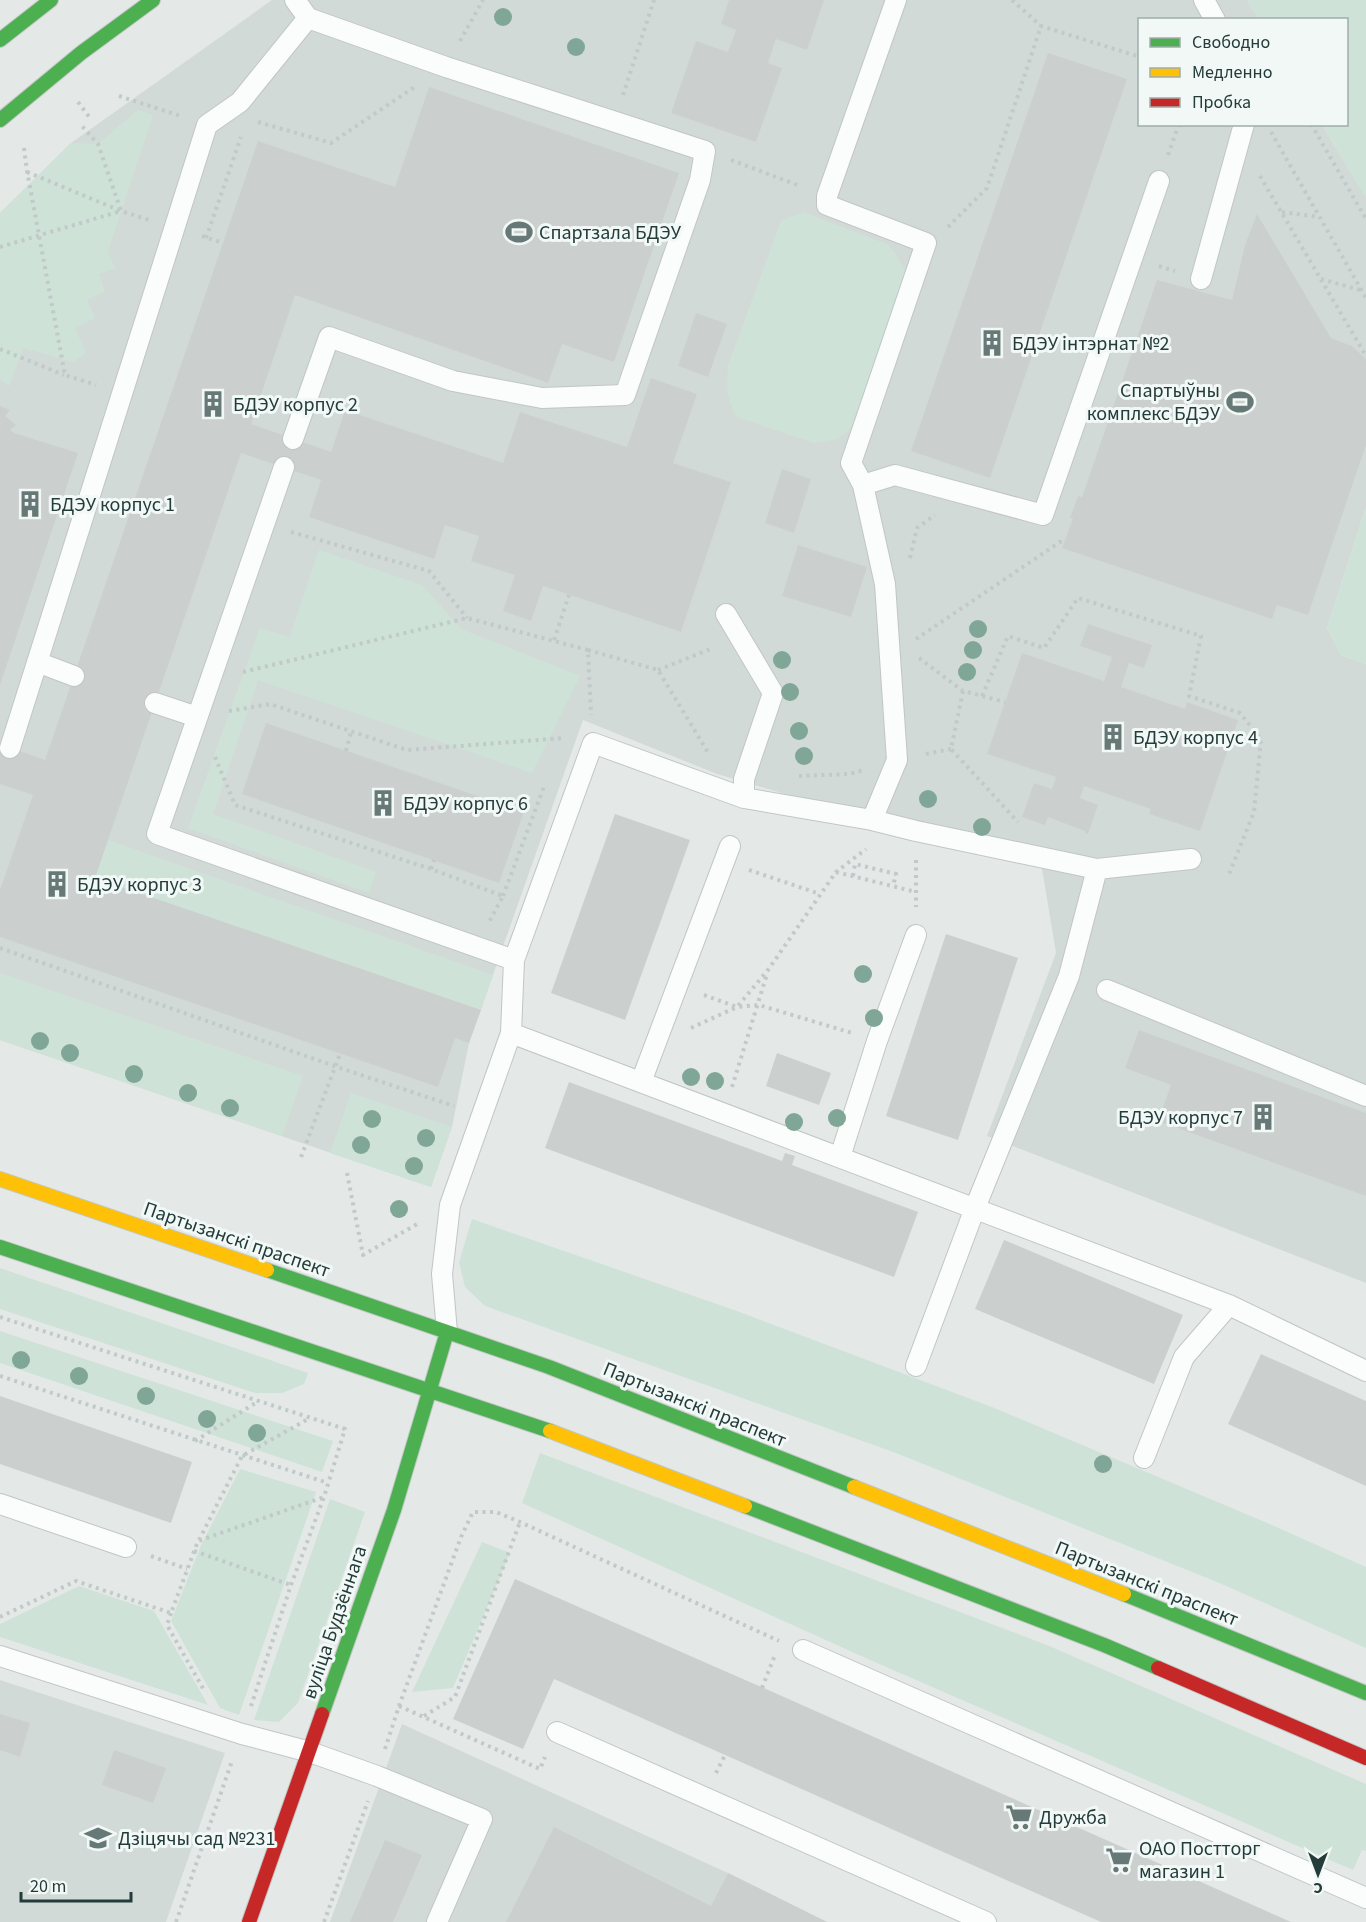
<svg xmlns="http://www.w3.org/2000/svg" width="1366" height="1922" viewBox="0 0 1366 1922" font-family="'Source Sans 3',sans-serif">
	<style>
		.built { fill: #d2dad8 }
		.green { fill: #cee2d8 }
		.building { fill: #cbd0cf }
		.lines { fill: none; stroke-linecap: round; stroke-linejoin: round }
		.lane-casing { stroke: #c1c6c5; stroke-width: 22 }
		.fast-casing { stroke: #c0c7c5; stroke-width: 16 }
		.slow-casing { stroke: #c0c7c5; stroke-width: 16 }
		.jam-casing { stroke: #c0c7c5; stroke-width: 16 }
		.path { stroke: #c1c9c9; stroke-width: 4; stroke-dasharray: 3 4.5; stroke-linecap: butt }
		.lane { stroke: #fbfcfc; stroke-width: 20 }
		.fast { stroke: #4caf50; stroke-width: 14 }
		.slow { stroke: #ffc107; stroke-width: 14 }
		.jam { stroke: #c62828; stroke-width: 14 }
		.tree { fill: #80a697 }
		.labels { text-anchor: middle; stroke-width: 6; stroke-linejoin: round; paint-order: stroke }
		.poi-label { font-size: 20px; fill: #233c3a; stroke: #f2f8f6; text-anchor: start }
		.street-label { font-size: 20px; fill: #233c3a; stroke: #f2f8f6 }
	</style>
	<rect width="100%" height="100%" fill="#e4e9e8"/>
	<!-- built -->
	<path class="built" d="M272 0H1247L1259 19 1140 20V124L1322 125 1366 197V507L1327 628 1341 655 1366 664V1283L987 1136 1056 953 1040 857 895 826 717 774 583 720 469 1043 452 1127 431 1187 0 1040V213L71 143Z
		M0 1680 225 1753 166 1922H0Z
		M402 1724 728 1873 827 1922H330Z"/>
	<!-- green -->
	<path class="green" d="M1247 0H1366V197L1322 125 1346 124V20L1259 19Z
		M138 110 153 115 108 251 115 268 99 274 105 291 87 300 95 318 75 328 86 353 73 362 23 348 9 386 0 379V213L71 143 98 144Z
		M803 212 889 245 908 274 854 426 837 439 814 443 737 417C726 398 727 388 728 366L781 221Z
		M1366 507V664L1341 655 1327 628Z
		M319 550 422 585 461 629 580 676 532 773 258 680 213 814 376 872 369 893 188 828 260 628 290 637Z
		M108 840 493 975 481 1010 95 878Z
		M0 973 303 1076 282 1136 0 1040Z
		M351 1093 452 1127 431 1187 330 1153Z
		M472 1219 737 1311 992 1407 1272 1525 1366 1567V1648L1217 1582 896 1453 485 1306 465 1287 459 1262Z
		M0 1268 308 1373 304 1384 282 1393H255L0 1309Z
		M0 1331 333 1441 322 1472 0 1363Z
		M540 1453 1047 1645 1366 1784V1851L1362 1850 1353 1870 870 1660 522 1503Z
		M240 1469 316 1492 239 1715 220 1708 171 1621 201 1545Z
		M330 1499 365 1512 298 1703 279 1722 254 1720Z
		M482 1542 510 1553 453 1688 412 1692Z
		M79 1586 154 1611 208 1705 0 1637V1624Z"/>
	<!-- building -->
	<path class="building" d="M729 0H824L807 50 776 39 768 63 782 68 756 142 671 113 696 41 728 52 736 30 721 24Z
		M1048 53 1127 79 990 478 911 451Z
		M429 87 679 173 614 362 562 344 548 383 295 295 251 424 331 452 345 410 503 463 520 412 627 447 651 378 697 394 673 463 731 482 681 632 543 586 531 621 503 611 515 575 471 561 479 536 445 525 434 559 309 517 321 480 241 453 95 878 481 1010 469 1043 455 1038 438 1087 0 937V890L33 795 0 784V744L45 760 258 141 395 187Z
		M1257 214 1331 338 1352 346 1366 359V445L1308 615 1277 605 1272 619 1062 548 1073 519 1070 518 1078 496 1082 497 1157 280 1232 300 1245 245Z
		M696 313 727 324 708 377 678 366Z
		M0 406 10 410 5 416 16 425 10 430 14 433 78 453 0 685Z
		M782 469 811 479 794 533 765 523Z
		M798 545 867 567 851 617 782 596Z
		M1088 624 1152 645 1144 668 1129 663 1121 687 1185 709 1187 702 1238 720 1200 831 1149 814 1151 809 1084 786 1080 798 1098 805 1088 834 1085 833V831L1048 817 1045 825 1022 817 1034 783 1052 789 1056 777 987 754 1022 653 1104 681 1112 657 1080 646Z
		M266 723 524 812 499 883 242 794Z
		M615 814 690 840 625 1020 551 993Z
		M946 934 1018 958 958 1140 886 1116Z
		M1139 1030 1366 1113V1196L1158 1121 1171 1085 1125 1068Z
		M777 1053 831 1073 819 1105 766 1086Z
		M569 1082 782 1161 785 1153 795 1156 792 1165 918 1212 894 1277 545 1148Z
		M1004 1240 1183 1315 1154 1384 975 1309Z
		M1261 1354 1366 1401V1486L1228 1424Z
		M0 1396 192 1462 171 1523 0 1464Z
		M515 1579 784 1697 1291 1922H1101L554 1679 523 1749 453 1719Z
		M0 1714 30 1723 20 1757 0 1750Z
		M114 1750 166 1768 153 1803 102 1785Z
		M554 1827 711 1906 728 1873 827 1922H506Z
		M385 1840 422 1855 393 1922H350Z"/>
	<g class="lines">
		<defs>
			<path id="lane" d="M1204 0 1215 20
				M1201 279 1244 124
				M293 439 329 337 453 381 542 398 625 395 700 180 705 151 446 67 308 18
				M284 467 157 834 514 960
				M863 485 895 475 1043 515 1159 181
				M726 614 773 693 744 779V798
				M37 662 74 676
				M155 703 197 717
				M10 748 207 125 240 102 308 18 295 0
				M872 820 897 760 885 584 863 485 851 463 926 243 827 205V196L896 0
				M1107 990 1366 1096
				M511 1033 1229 1305 1366 1371
				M641 1082 730 846
				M840 1157 877 1041 916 935
				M447 1332 442 1274 450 1205 511 1033 514 960 593 743 744 798 872 820 916 831 1097 869 1191 859
				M916 1366 975 1208 1069 976 1097 869
				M1144 1458 1184 1357 1229 1305
				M0 1504 126 1547
				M803 1650 1366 1898
				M0 1656 242 1734 310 1752 377 1776 482 1819 437 1922
				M557 1732 986 1922"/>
			<path id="fast" d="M0 40 51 0
				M0 120 81 53 153 0
				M0 1247 550 1431
				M267 1270 549 1367 854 1487
				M745 1506 1104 1645 1158 1668
				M1124 1594 1366 1693
				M322 1714 394 1510 447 1332"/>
			<path id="slow" d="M0 1179 267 1270
				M550 1431 745 1506
				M854 1487 1124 1594"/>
			<path id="jam" d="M1158 1668 1366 1758
				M249 1922 322 1714"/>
		</defs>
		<!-- lane casing -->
		<use href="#lane" class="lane-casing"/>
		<!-- fast casing -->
		<use href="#fast" class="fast-casing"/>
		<!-- slow casing -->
		<use href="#slow" class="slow-casing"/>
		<!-- jam casing -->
		<use href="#jam" class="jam-casing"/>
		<!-- path -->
		<path class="path" d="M1012 0 1041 26
			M460 41 483 0
			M623 95 654 0
			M119 96 181 116
			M78 102 90 118
			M258 122 331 143 416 86
			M1311 124 1366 219
			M1271 132 1366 298
			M24 148 27 171 65 375 96 385
			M1168 155 1179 124
			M731 160 800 186
			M27 172 121 211 149 220
			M1260 176 1366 356
			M1282 212 1319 217
			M948 227 987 188 1041 26 1140 57
			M202 236 223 243
			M206 238 241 137
			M0 247 121 211 98 144 81 125
			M1159 266 1175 271
			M1321 279 1360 290
			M0 349 64 375
			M291 532 429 571 467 618
			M910 558 917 528 935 515
			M916 639 1060 542 1061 537
			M554 640 569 595
			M588 650 658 670 709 754
			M919 658 963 691 1005 702
			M658 670 713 648
			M243 672 467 618 588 650 591 715
			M963 691 951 749 1018 822
			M982 696 1008 636 1044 648 1078 598 1201 636 1189 696 1240 713 1261 739 1254 812 1229 874
			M229 711 270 704 407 750 564 738
			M346 751 351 732
			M926 754 951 749
			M215 757 235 805 431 869 503 896 489 922
			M799 776 850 774 863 770
			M916 860V907
			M431 869 434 860
			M749 870 820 894
			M836 872 916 892
			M853 876 855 864 896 874 893 886
			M503 896 545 784
			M0 948 337 1067 454 1106
			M704 995 737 1007 759 1005 852 1033
			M691 1028 737 1007 768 970 836 872 866 849
			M732 1087 767 974
			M301 1157 340 1054
			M347 1173 363 1255 419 1223
			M0 1317 345 1429 324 1497 291 1585 250 1709
			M0 1376 328 1483
			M195 1441 257 1402
			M199 1540 242 1456 310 1418
			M194 1551 291 1585
			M151 1556 187 1569
			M171 1613 167 1625 205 1692
			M0 1617 76 1581 171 1613 198 1541 324 1497
			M762 1688 775 1655
			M399 1706 540 1769 545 1757
			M424 1716 455 1697 520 1522
			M385 1749 399 1706 461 1537 473 1512H496L520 1522 779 1641
			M716 1773 725 1755
			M176 1922 232 1761
			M324 1922 368 1801"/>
		<!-- lane -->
		<use href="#lane" class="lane"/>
		<!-- fast -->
		<use href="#fast" class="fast"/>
		<!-- slow -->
		<use href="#slow" class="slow"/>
		<!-- jam -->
		<use href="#jam" class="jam"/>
	</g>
	<!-- trees -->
	<g class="tree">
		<circle cx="503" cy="17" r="9"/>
		<circle cx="576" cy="47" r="9"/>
		<circle cx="978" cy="629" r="9"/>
		<circle cx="973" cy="650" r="9"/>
		<circle cx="782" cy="660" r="9"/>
		<circle cx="967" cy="672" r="9"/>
		<circle cx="790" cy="692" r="9"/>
		<circle cx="799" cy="731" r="9"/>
		<circle cx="804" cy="756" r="9"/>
		<circle cx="928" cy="799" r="9"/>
		<circle cx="982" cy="827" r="9"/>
		<circle cx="863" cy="974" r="9"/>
		<circle cx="874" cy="1018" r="9"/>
		<circle cx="40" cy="1041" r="9"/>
		<circle cx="70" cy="1053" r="9"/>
		<circle cx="134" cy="1074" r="9"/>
		<circle cx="691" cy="1077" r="9"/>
		<circle cx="715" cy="1081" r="9"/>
		<circle cx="188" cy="1093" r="9"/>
		<circle cx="230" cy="1108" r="9"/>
		<circle cx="837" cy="1118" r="9"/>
		<circle cx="372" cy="1119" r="9"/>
		<circle cx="794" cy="1122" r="9"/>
		<circle cx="426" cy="1138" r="9"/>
		<circle cx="361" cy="1145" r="9"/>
		<circle cx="414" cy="1166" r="9"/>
		<circle cx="399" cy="1209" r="9"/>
		<circle cx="21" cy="1360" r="9"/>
		<circle cx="79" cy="1376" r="9"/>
		<circle cx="146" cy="1396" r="9"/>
		<circle cx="207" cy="1419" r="9"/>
		<circle cx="257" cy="1433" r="9"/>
		<circle cx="1103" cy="1464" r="9"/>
	</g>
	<!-- icons -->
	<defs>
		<symbol id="stadium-bare" viewBox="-9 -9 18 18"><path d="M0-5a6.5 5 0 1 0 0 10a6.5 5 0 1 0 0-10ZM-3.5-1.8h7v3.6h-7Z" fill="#677977" stroke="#f2f8f6" stroke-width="2.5" paint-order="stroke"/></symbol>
		<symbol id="building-bare" viewBox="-9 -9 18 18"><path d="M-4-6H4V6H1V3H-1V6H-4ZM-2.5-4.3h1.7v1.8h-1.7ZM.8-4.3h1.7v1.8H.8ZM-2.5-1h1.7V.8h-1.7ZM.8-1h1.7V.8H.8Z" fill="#677977" stroke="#f2f8f6" stroke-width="2.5" paint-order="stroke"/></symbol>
		<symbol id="supermarket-bare" viewBox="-9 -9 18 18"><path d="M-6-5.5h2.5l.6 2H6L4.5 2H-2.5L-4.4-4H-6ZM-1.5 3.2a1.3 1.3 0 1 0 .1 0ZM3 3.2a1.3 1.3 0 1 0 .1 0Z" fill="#677977" stroke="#f2f8f6" stroke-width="2.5" paint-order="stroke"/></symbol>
		<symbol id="school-bare" viewBox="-9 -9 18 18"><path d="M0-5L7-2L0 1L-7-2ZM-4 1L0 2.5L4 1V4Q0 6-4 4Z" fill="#677977" stroke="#f2f8f6" stroke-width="2.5" paint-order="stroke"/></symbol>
	</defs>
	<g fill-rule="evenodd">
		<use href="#stadium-bare" x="500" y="213" width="38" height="38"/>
		<use href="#building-bare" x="973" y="324" width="38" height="38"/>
		<use href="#stadium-bare" x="1221" y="383" width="38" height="38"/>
		<use href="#building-bare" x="194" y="385" width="38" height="38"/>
		<use href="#building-bare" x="11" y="485" width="38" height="38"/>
		<use href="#building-bare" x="1094" y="718" width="38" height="38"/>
		<use href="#building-bare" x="364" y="784" width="38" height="38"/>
		<use href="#building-bare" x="38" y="865" width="38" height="38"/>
		<use href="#building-bare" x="1244" y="1098" width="38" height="38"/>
		<use href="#supermarket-bare" x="1000" y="1798" width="38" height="38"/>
		<use href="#school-bare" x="79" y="1819" width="38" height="38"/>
		<use href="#supermarket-bare" x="1100" y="1841" width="38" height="38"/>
	</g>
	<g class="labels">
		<!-- poi labels -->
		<g class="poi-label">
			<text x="539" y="239">Спартзала БДЭУ</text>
			<text x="1012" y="350">БДЭУ інтэрнат №2</text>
			<text x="1220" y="397" text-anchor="end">Спартыўны<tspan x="1220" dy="23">комплекс БДЭУ</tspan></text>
			<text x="233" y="411">БДЭУ корпус 2</text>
			<text x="50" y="511">БДЭУ корпус 1</text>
			<text x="1133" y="744">БДЭУ корпус 4</text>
			<text x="403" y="810">БДЭУ корпус 6</text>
			<text x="77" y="891">БДЭУ корпус 3</text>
			<text x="1243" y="1124" text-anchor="end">БДЭУ корпус 7</text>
			<text x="1039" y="1824">Дружба</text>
			<text x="118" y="1845">Дзіцячы сад №231</text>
			<text x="1139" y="1855">ОАО Постторг<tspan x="1139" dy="23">магазин 1</tspan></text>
		</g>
		<!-- street labels -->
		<g class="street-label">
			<text transform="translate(237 1239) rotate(19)" y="7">Партызанскі праспект</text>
			<text transform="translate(695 1404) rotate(22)" y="7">Партызанскі праспект</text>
			<text transform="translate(1147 1583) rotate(22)" y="7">Партызанскі праспект</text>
			<text transform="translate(334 1622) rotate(-71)" y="7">вуліца Будзённага</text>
		</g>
	</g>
	<!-- legend -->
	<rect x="1138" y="18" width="210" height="108" fill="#f2f8f6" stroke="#9fadab" stroke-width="1.5"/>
	<rect x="1150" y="38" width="30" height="9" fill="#4caf50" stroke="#9fadab" stroke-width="1.5"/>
	<text x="1192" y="48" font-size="18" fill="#233c3a">Свободно</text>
	<rect x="1150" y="68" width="30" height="9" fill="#ffc107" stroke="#9fadab" stroke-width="1.5"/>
	<text x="1192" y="78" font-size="18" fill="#233c3a">Медленно</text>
	<rect x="1150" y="98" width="30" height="9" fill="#c62828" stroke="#9fadab" stroke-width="1.5"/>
	<text x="1192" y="108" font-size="18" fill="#233c3a">Пробка</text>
	<!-- north arrow -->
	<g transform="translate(1318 1874) rotate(180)" stroke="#f2f8f6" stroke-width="4.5" paint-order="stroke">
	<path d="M0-4.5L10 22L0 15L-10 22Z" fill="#233c3a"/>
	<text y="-9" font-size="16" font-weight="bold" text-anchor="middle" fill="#233c3a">С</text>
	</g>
	<!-- scale -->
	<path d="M21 1892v9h110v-9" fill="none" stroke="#233c3a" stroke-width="3"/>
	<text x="30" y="1892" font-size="18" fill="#233c3a" stroke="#f2f8f6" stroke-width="4.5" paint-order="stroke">20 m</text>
</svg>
